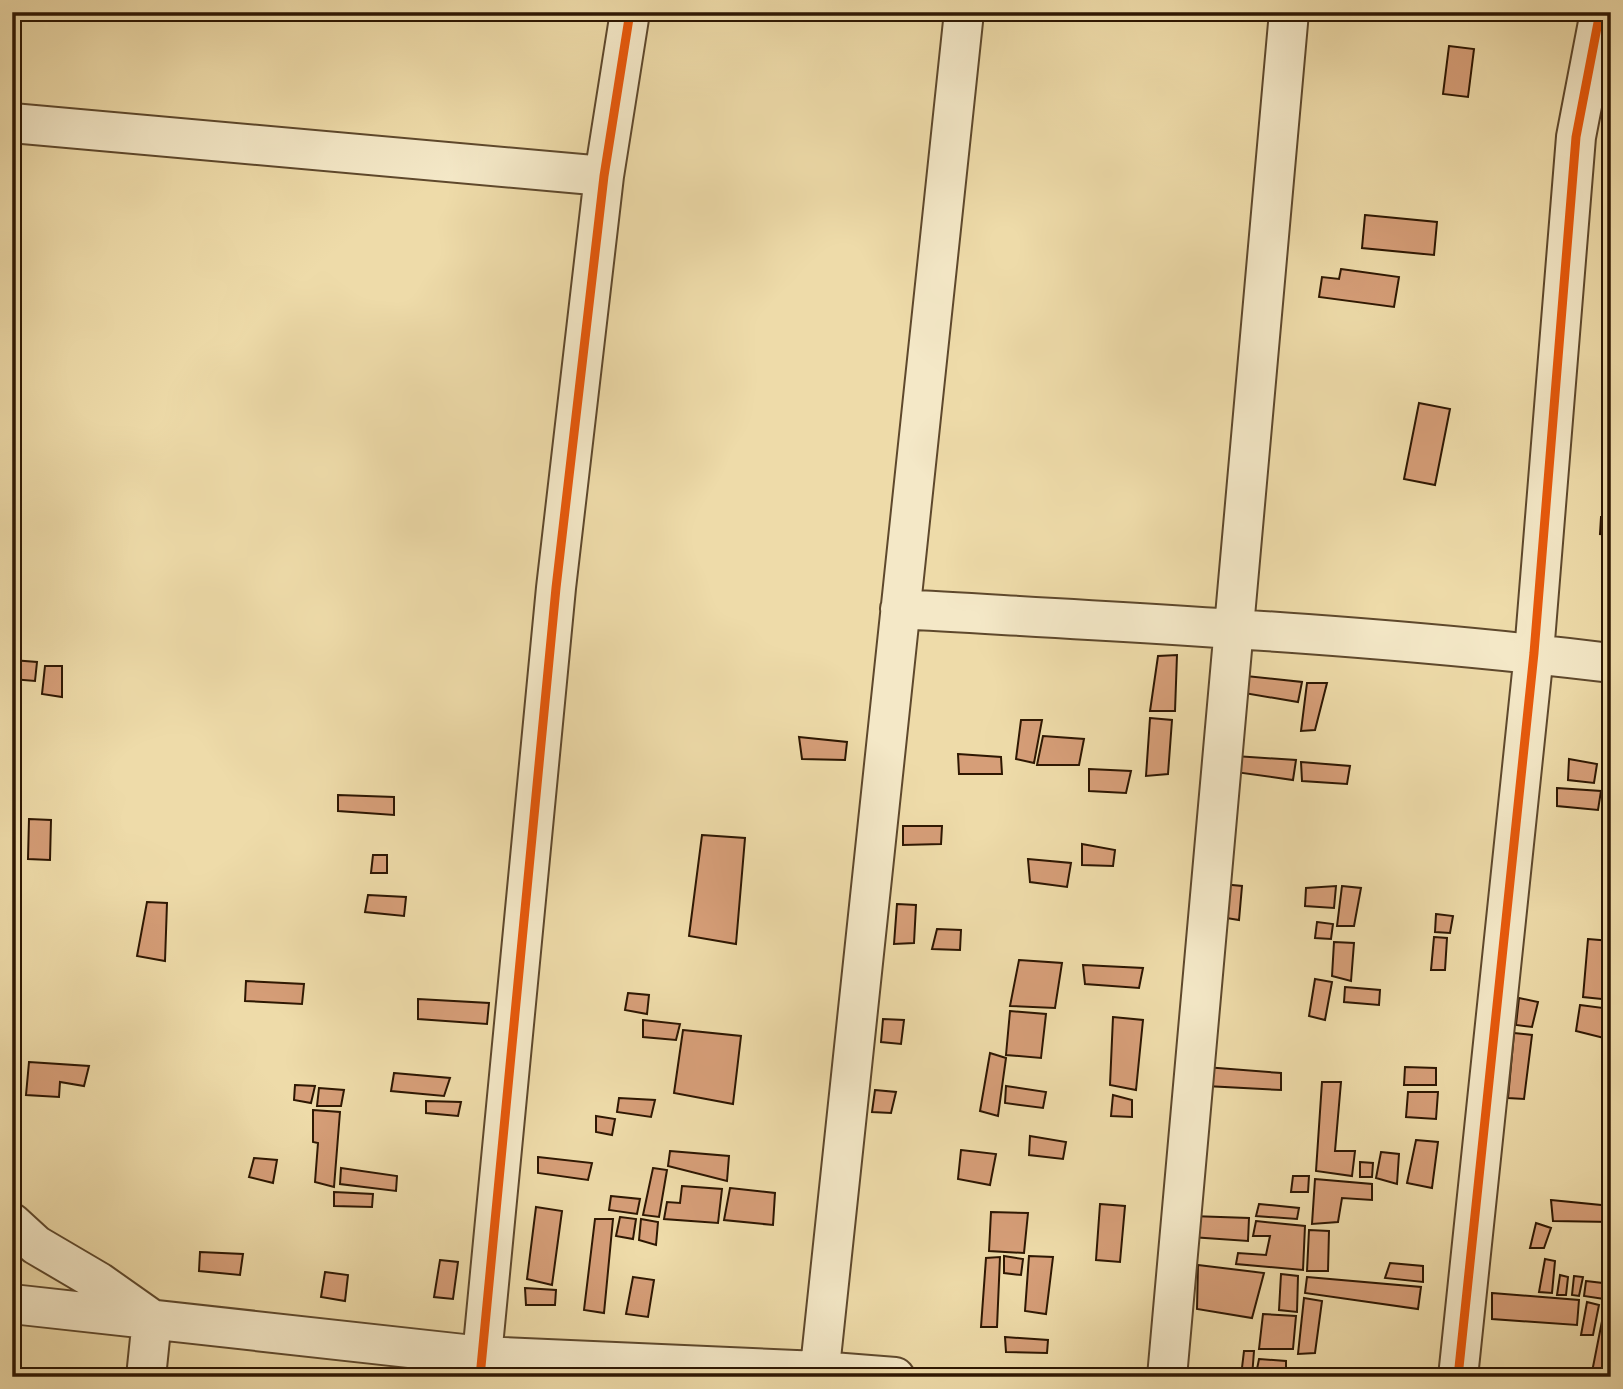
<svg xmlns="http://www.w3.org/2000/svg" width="1623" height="1389" viewBox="0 0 1623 1389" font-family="'IM FELL Great Primer',serif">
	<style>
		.building { fill: #d69e78; stroke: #2e1702; stroke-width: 2 }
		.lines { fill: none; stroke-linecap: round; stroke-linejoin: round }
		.minor-casing { stroke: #5e482c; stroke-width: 42 }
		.minor { stroke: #f4e8c7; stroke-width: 38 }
		.cycleway-casing { stroke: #f4e8c7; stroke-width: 13 }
		.cycleway { stroke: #e8590c; stroke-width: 9 }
	</style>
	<rect width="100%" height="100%" fill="#eedba9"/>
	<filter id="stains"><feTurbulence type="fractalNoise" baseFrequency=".00286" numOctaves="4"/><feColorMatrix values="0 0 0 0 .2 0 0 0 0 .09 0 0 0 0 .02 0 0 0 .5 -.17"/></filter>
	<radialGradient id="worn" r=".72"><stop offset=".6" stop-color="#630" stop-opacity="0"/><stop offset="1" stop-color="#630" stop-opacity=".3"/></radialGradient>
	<!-- building -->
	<path class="building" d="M1449 46 1474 49 1468 97 1443 94Z
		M1365 215 1437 222 1434 255 1362 248Z
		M1341 269 1399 277 1394 307 1319 297 1322 277 1339 279Z
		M1419 403 1450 409 1435 485 1404 479Z
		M1601 517 1611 518V535L1600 534Z
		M1177 655 1175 711H1150L1158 656Z
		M12 660 37 662 35 681 12 679Z
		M45 666H62V697L42 694Z
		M1246 676 1302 682 1298 702 1244 693Z
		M1307 683H1327L1315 730 1301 731Z
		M1150 718 1172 720 1168 774 1146 776Z
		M1021 720H1042L1034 763 1016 759Z
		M1043 736 1084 739 1079 765H1037Z
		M799 737 847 742 845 760 802 759Z
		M958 754 1001 757 1002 774H959Z
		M1235 756 1296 760 1293 780 1235 772Z
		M1605 756H1611V787H1603Z
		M1569 759 1597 764 1594 783 1568 780Z
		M1301 762 1350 766 1347 784 1302 781Z
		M1089 769 1131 771 1126 793 1089 791Z
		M1557 788 1601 791 1598 810 1557 806Z
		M338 795 394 797V815L338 811Z
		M1604 811H1611V830L1604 829Z
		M29 819 51 820 50 860 28 859Z
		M903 826H942L941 844 903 845Z
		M702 835 745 838 736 944 689 936Z
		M1082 844 1115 850 1113 866 1082 865Z
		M373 855H387V873H371Z
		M1028 859 1071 863 1067 887 1030 882Z
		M1222 884 1242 886 1239 920 1220 917Z
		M1336 886 1334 908 1305 906 1306 888Z
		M1342 886 1361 888 1354 926H1337Z
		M368 895 406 897 404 916 365 912Z
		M147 902 167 903 165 961 137 956Z
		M897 904 916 905 914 943 894 944Z
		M1436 914 1453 916 1450 933 1435 932Z
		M1317 922 1333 924 1331 939 1315 938Z
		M937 929 961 930 960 950 932 949Z
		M1434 937 1447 938 1445 970H1431Z
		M1588 939 1611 941V1000L1583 997Z
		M1334 942 1354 943 1351 981 1332 976Z
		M1019 960 1062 963 1055 1008 1010 1006Z
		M1083 965 1143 968 1139 988 1085 984Z
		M1315 979 1332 982 1325 1020 1309 1016Z
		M246 981 304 984 302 1004 245 1001Z
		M1345 987 1380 990 1379 1005 1344 1002Z
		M628 993 649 995 647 1014 625 1010Z
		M1519 998 1538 1002 1532 1027 1516 1025Z
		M418 999 489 1003 487 1024 418 1019Z
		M1580 1005 1611 1009 1608 1039 1576 1031Z
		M1010 1011 1046 1014 1041 1058 1006 1055Z
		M1113 1017 1143 1020 1136 1090 1110 1085Z
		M883 1019 904 1020 901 1044 881 1042Z
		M643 1020 680 1024 676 1040 643 1037Z
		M683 1030 741 1036 733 1104 674 1093Z
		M1514 1033 1532 1035 1524 1099 1508 1098Z
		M990 1053 1006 1058 998 1116 980 1111Z
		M29 1062 89 1066 84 1086 60 1082 59 1097 26 1095Z
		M1205 1067 1281 1073V1090L1206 1086Z
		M1405 1067 1436 1068V1085H1404Z
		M394 1073 450 1078 444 1096 391 1091Z
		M1322 1082H1341L1335 1151H1355L1352 1176 1316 1171Z
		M295 1085 315 1086 311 1103 294 1100Z
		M1006 1086 1046 1092 1043 1108 1005 1103Z
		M319 1088 344 1090 341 1106H317Z
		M875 1090 896 1092 891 1113 872 1112Z
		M1408 1092H1438L1436 1119 1406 1117Z
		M1113 1095 1132 1100V1117L1111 1116Z
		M619 1098 655 1100 651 1117 617 1112Z
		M426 1101 461 1102 458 1116 426 1113Z
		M313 1110 340 1112 334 1187 315 1182 318 1143 313 1142Z
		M596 1116 615 1119 612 1135 596 1132Z
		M1030 1136 1066 1142 1063 1159 1029 1155Z
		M1416 1140 1438 1142 1432 1188 1407 1183Z
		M961 1150 996 1154 990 1185 958 1179Z
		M670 1151 729 1156 727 1181 668 1166Z
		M1381 1152 1399 1154 1397 1184 1376 1178Z
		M538 1157 592 1163 588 1180 538 1173Z
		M254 1158 277 1160 273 1183 249 1177Z
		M1360 1162 1373 1163 1372 1177H1360Z
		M341 1168 397 1176 396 1191 340 1184Z
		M653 1168 667 1170 659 1217 643 1215Z
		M1293 1176H1309L1308 1192H1291Z
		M1315 1179 1372 1184V1200L1342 1198 1338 1222 1312 1224Z
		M682 1186 722 1189 718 1223 664 1219 667 1202 680 1203Z
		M730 1188 775 1193 773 1225 724 1220Z
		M334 1192 373 1194 372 1207 334 1206Z
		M611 1196 640 1199 637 1214 609 1210Z
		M1551 1200 1611 1206V1222L1553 1221Z
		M1100 1204 1125 1206 1120 1262 1096 1260Z
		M1259 1204 1299 1208 1297 1219 1256 1216Z
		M536 1207 562 1211 552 1285 527 1279Z
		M991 1212 1028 1213 1024 1253 989 1251Z
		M1191 1216 1249 1218 1248 1241 1191 1237Z
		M620 1217 636 1219 633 1239 616 1236Z
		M595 1219H613L604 1313 584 1310Z
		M641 1219 658 1222 656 1245 639 1240Z
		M1256 1221 1305 1226 1303 1270 1236 1264 1238 1253 1266 1255 1270 1236H1253Z
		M1536 1223 1551 1228 1544 1248H1530Z
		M1309 1230 1329 1231 1328 1271H1307Z
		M200 1252 243 1254 240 1275 199 1271Z
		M1004 1256 1023 1259 1021 1275 1004 1273Z
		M1029 1256 1053 1257 1046 1314 1025 1311Z
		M1000 1257 997 1327H981L986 1258Z
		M1545 1259 1555 1261 1552 1293 1539 1292Z
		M440 1260 458 1262 453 1299 434 1297Z
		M1390 1263 1423 1266V1282L1385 1278Z
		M1198 1265 1264 1273 1252 1318 1197 1309Z
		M325 1272 348 1275 345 1301 321 1297Z
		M1281 1274 1298 1276 1297 1312 1279 1310Z
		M1560 1275 1568 1277 1566 1295H1557Z
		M1574 1276 1583 1277 1579 1296 1572 1295Z
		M633 1277 654 1280 648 1317 626 1314Z
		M1307 1277 1421 1287 1418 1309 1305 1293Z
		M1586 1281 1611 1284V1300L1584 1296Z
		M525 1288 556 1290 555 1305H526Z
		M1492 1293 1579 1300 1577 1325 1492 1319Z
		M1304 1298 1322 1301 1315 1353 1298 1354Z
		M1587 1302 1599 1305 1593 1335H1581Z
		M1605 1306 1611 1307V1377H1591Z
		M1263 1314 1296 1316 1293 1349H1259Z
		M1005 1337 1048 1340 1047 1353 1006 1352Z
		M1244 1351H1254L1252 1377 1241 1376Z
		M1259 1359 1286 1361V1377L1256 1374Z
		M1360 1368 1409 1371 1408 1377H1360Z"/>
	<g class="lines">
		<defs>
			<path id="minor" d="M12 123 604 176
				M900 609C1137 623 1375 634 1611 663
				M12 1223 36 1245 99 1282 150 1318
				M12 1304 482 1356 819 1371 895 1377
				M146 1377 152 1319
				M480 1377 556 588 604 176 630 12
				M819 1377 964 12
				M1167 1377 1289 12
				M1458 1377 1534 653 1576 137 1600 12"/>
		</defs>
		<!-- minor casing -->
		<use href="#minor" class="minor-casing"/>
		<!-- minor -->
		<use href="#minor" class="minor"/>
		<defs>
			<path id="cycleway" d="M480 1377 556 588 604 176 630 12
				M1458 1377 1534 653 1576 137 1600 12"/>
		</defs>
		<!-- cycleway casing -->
		<use href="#cycleway" class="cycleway-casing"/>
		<!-- cycleway -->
		<use href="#cycleway" class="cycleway"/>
	</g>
	<!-- margin -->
	<rect width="1623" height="1389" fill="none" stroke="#eedba9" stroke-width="42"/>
	<rect x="14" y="14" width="1595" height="1361" fill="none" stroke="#2e1702" stroke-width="3.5"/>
	<rect x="21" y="21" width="1581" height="1347" fill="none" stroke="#2e1702" stroke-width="2"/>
	<rect width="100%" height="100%" filter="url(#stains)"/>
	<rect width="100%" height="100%" fill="url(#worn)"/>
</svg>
